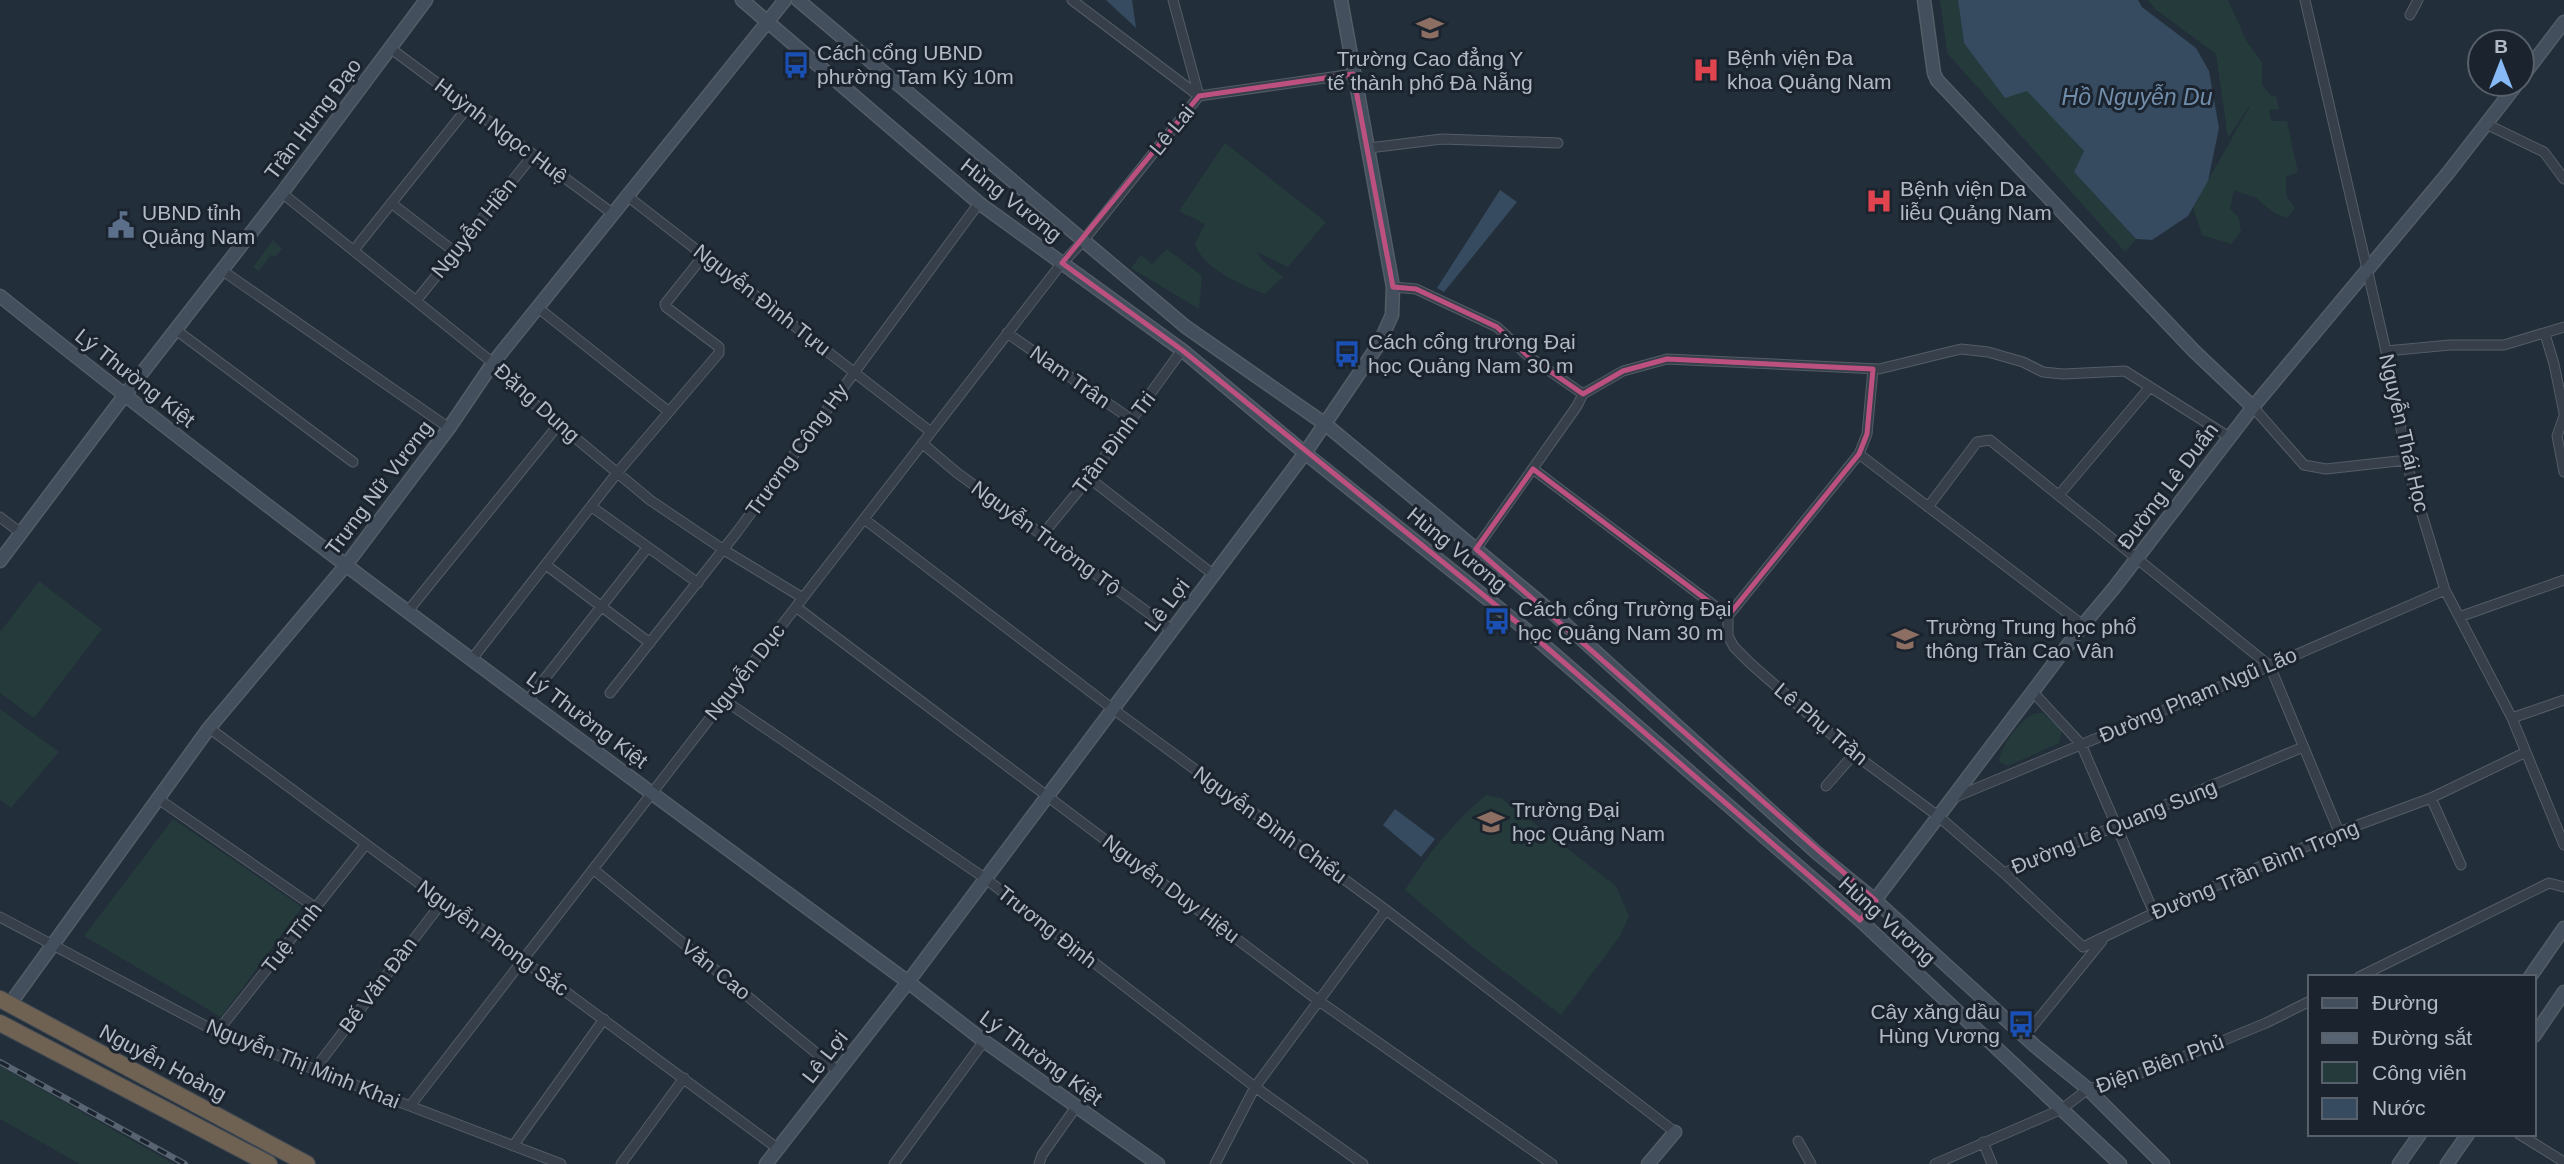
<svg xmlns="http://www.w3.org/2000/svg" width="2564" height="1164" viewBox="0 0 2564 1164" font-family="Helvetica,sans-serif">
	<style>
		.green { fill: #253b3b }
		.water { fill: #364b60 }
		.lines { fill: none; stroke-linecap: round; stroke-linejoin: round }
		.street-casing { stroke: #545d67; stroke-width: 11 }
		.secondary-casing { stroke: #545d67; stroke-width: 15 }
		.highway-casing { stroke: #414a54; stroke-width: 18 }
		.street { stroke: #363f4a; stroke-width: 9 }
		.secondary { stroke: #444f5d; stroke-width: 12 }
		.highway { stroke: #6f6253; stroke-width: 16 }
		.rail-casing { stroke: #586471; stroke-width: 6 }
		.rail { stroke: #1b242e; stroke-width: 3.5; stroke-dasharray: 10; stroke-linecap: butt }
		.marked { fill: none; stroke: #bc5180; stroke-width: 5; stroke-linejoin: round }
		.labels { text-anchor: middle; stroke-width: 6; stroke-linejoin: round; paint-order: stroke }
		.poi-label { font-size: 21px; fill: #b1bac6; stroke: #1b242e; text-anchor: start }
		.street-label { font-size: 21px; fill: #b1bac6; stroke: #1b242e }
		.water-label { font-size: 23px; font-style: italic; fill: #718da9; stroke: #1b242e }
	</style>
	<rect width="100%" height="100%" fill="#222e39"/>
	<!-- green -->
	<path class="green" d="M1940 0H1958L1964 43 2027 90 2085 152 2074 172 2136 239 2125 252 1947 53Z
		M2148 0H2228L2247 42 2262 62V85L2271 96H2276L2279 109 2269 110 2271 121H2287L2298 172 2286 177V195L2295 208 2287 218 2274 213 2256 198 2234 190 2230 209 2239 218 2241 231 2231 244 2202 235 2193 207 2254 99 2228 138 2216 54 2155 9Z
		M1225 143 1326 222 1288 267 1257 252 1263 261 1283 277 1265 294C1242 285 1203 269 1195 244L1205 224 1179 211Z
		M273 240 282 249 275 257 271 255 259 271 253 267Z
		M1167 249 1202 276 1199 309 1131 268 1141 255 1152 264Z
		M39 581 102 629 34 718 0 693V632Z
		M0 709 59 752 11 808 0 800Z
		M2036 713H2043L2062 730 2059 743 2008 766 1999 762C2000 746 2021 718 2036 713Z
		M1486 795 1501 798 1616 886 1629 916 1620 936 1561 1015 1473 948 1405 890C1428 854 1453 822 1486 795Z
		M173 819 302 907 221 1017 84 936Z
		M0 1066 174 1164H80L0 1119Z"/>
	<!-- water -->
	<path class="water" d="M1106 0H1132L1136 28Z
		M1958 0H2138L2142 7 2196 48 2209 71 2219 128 2208 181 2188 216 2152 240 2136 239 2074 172 2084 151 2027 91 2005 98 1964 43Z
		M1500 190 1517 202 1444 292 1437 288Z
		M1395 809 1435 839 1421 857 1383 825Z"/>
	<g class="lines">
		<defs>
			<path id="street" d="M1072 0 1199 96 1353 74
				M2305 0 2386 351 2410 475 2445 590 2512 718 2564 845
				M2410 15 2418 0
				M390 48 612 213
				M2486 124 2544 152 2564 179
				M1369 148 1442 139 1558 143
				M282 193 493 363 525 396 650 500 724 550 803 598
				M626 195 931 432
				M391 203 455 252
				M354 250 468 107
				M223 271 449 428
				M1393 287 1416 289 1497 327 1528 356 1583 394
				M416 301 533 155
				M537 307 668 411
				M176 330 353 462
				M1007 333 1132 420
				M2545 334 2554 364 2564 413
				M2386 351 2450 345H2504L2564 327
				M1583 394 1623 371 1667 359 1879 369 1961 349 1988 352 2023 362 2043 372 2063 374 2125 371 2229 437
				M2253 407 2304 465 2326 469 2407 460
				M2564 416 2557 436 2564 472
				M922 443 956 472 1172 630
				M1859 454 2083 625
				M1533 469 1728 616
				M1089 478 1214 575
				M2059 495 2150 387
				M592 507 698 583
				M1928 507 1977 442 1990 440 2270 666 2339 832
				M0 517 21 533
				M864 519 1113 709 1386 910 1675 1132
				M1043 534 1089 478 1182 350
				M1476 549 1577 406 1583 394
				M546 565 650 643
				M796 607 1319 1001 1552 1164
				M408 611 559 424
				M1728 616V636L1734 647 1751 664 1854 754 1938 816 2004 873 2303 747
				M1728 616 1859 454 1867 434 1873 369
				M2459 617 2564 580
				M472 659 617 473 719 353V347L666 307 665 304 704 255
				M2032 691 2081 744 2154 913
				M610 693 737 532 979 203
				M528 700 648 547
				M724 700 986 879 1255 1087 1363 1164
				M2512 718 2564 700
				M209 728 777 1148
				M1826 786 1854 754
				M157 798 316 908
				M1953 798 2270 666 2445 590
				M2431 798 2461 865
				M593 869 838 1071
				M2004 873 2083 947 2154 913 2339 832 2431 798 2526 752
				M0 917 217 1032 561 1164
				M2359 977 2549 883 2564 887
				M217 1032 366 844
				M2024 1037 2102 941
				M314 1070 443 901
				M410 1106 1058 268 1083 241 1199 96 1173 0
				M2519 1134 2564 1162
				M1798 1141 1811 1164
				M1983 1142 1992 1164
				M513 1146 604 1019
				M621 1164 684 1078
				M894 1164 984 1041
				M1039 1164 1042 1155 1076 1107
				M1215 1164 1255 1087 1386 910
				M1935 1164 2062 1109 2088 1089 2122 1080 2173 1061 2266 1023 2310 1001"/>
			<path id="secondary" d="M742 0 979 203 1182 350 1305 453 1530 633 1860 920 2120 1164
				M798 0 1186 327 1325 424 1554 614 1817 853 1876 901 2035 1046 2088 1089 2163 1164
				M1924 0 1934 73 1937 80 2194 351 2253 407
				M2522 77 2564 22
				M0 296C296 534 603 757 908 982L984 1041 1158 1164
				M0 561 124 396 282 193 426 0
				M1860 920 2083 625 2114 588 2253 407 2448 173 2517 84
				M2530 977 2564 928
				M10 1004 209 728 346 565 449 428 493 363 785 0
				M2534 1036 2564 992
				M766 1164 908 982 1305 453 1379 344 1392 315 1393 287 1341 0
				M1648 1164 1675 1132
				M2399 1164 2420 1134
				M2447 1164 2468 1134"/>
			<path id="highway" d="M0 999 307 1164
				M0 1023 269 1164"/>
		</defs>
		<!-- street casing -->
		<use href="#street" class="street-casing"/>
		<!-- secondary casing -->
		<use href="#secondary" class="secondary-casing"/>
		<!-- highway casing -->
		<use href="#highway" class="highway-casing"/>
		<!-- street -->
		<use href="#street" class="street"/>
		<!-- secondary -->
		<use href="#secondary" class="secondary"/>
		<!-- highway -->
		<use href="#highway" class="highway"/>
		<defs>
			<path id="rail" d="M0 1062 185 1164"/>
		</defs>
		<!-- rail casing -->
		<use href="#rail" class="rail-casing"/>
		<!-- rail -->
		<use href="#rail" class="rail"/>
	</g>
	<!-- marked area -->
	<path class="marked" d="M1353 74 1393 287 1416 289 1497 327 1528 356 1583 394 1623 371 1667 359 1873 369 1867 434 1859 454 1728 616 1533 469 1476 549 1876 901 1860 920 1530 633 1182 350 1062 263 1199 96Z"/>
	<!-- icons -->
	<defs>
		<symbol id="school-bare" viewBox="-9 -9 18 18"><path d="M0-5L7-2L0 1L-7-2ZM-4 1L0 2.5L4 1V4Q0 6-4 4Z" fill="#8d6e63" stroke="#1b242e" stroke-width="2.5" paint-order="stroke"/></symbol>
		<symbol id="bus-bare" viewBox="-9 -9 18 18"><path d="M-5-6H5V4H4V6H2V4H-2V6H-4V4H-5ZM-3.5-4V0h7V-4ZM-3.5 1.2v1.5H-2V1.2ZM2 1.2v1.5H3.5V1.2Z" fill="#1a4fb4" stroke="#1b242e" stroke-width="2.5" paint-order="stroke"/></symbol>
		<symbol id="hospital-bare" viewBox="-9 -9 18 18"><path d="M-5-5h3v3.5h4V-5h3V5h-3V1.5h-4V5h-3Z" fill="#e0444e" stroke="#1b242e" stroke-width="2.5" paint-order="stroke"/></symbol>
		<symbol id="civic-bare" viewBox="-9 -9 18 18"><path d="M-.6-6.5H3V-4.5H.6V-3L4-1V1h2V6H-6V1h2V-1L-.6-3ZM-1.2 2.5V6h2.4V2.5Z" fill="#5c6f8a" stroke="#1b242e" stroke-width="2.5" paint-order="stroke"/></symbol>
		<symbol id="university-bare" viewBox="-9 -9 18 18"><path d="M0-5L7-2L0 1L-7-2ZM-4 1L0 2.5L4 1V4Q0 6-4 4Z" fill="#8d6e63" stroke="#1b242e" stroke-width="2.5" paint-order="stroke"/></symbol>
	</defs>
	<g fill-rule="evenodd">
		<use href="#school-bare" x="1411" y="9" width="38" height="38"/>
		<use href="#bus-bare" x="777" y="46" width="38" height="38"/>
		<use href="#hospital-bare" x="1687" y="51" width="38" height="38"/>
		<use href="#hospital-bare" x="1860" y="182" width="38" height="38"/>
		<use href="#civic-bare" x="102" y="206" width="38" height="38"/>
		<use href="#bus-bare" x="1328" y="335" width="38" height="38"/>
		<use href="#bus-bare" x="1478" y="602" width="38" height="38"/>
		<use href="#school-bare" x="1886" y="620" width="38" height="38"/>
		<use href="#university-bare" x="1472" y="803" width="38" height="38"/>
		<use href="#bus-bare" x="2002" y="1005" width="38" height="38"/>
	</g>
	<g class="labels">
		<!-- poi labels -->
		<g class="poi-label">
			<text x="817" y="60">Cách cổng UBND<tspan x="817" dy="24">phường Tam Kỳ 10m</tspan></text>
			<text x="1727" y="65">Bệnh viện Đa<tspan x="1727" dy="24">khoa Quảng Nam</tspan></text>
			<text x="1430" y="66" text-anchor="middle">Trường Cao đẳng Y<tspan x="1430" dy="24">tế thành phố Đà Nẵng</tspan></text>
			<text x="1900" y="196">Bệnh viện Da<tspan x="1900" dy="24">liễu Quảng Nam</tspan></text>
			<text x="142" y="220">UBND tỉnh<tspan x="142" dy="24">Quảng Nam</tspan></text>
			<text x="1368" y="349">Cách cổng trường Đại<tspan x="1368" dy="24">học Quảng Nam 30 m</tspan></text>
			<text x="1518" y="616">Cách cổng Trường Đại<tspan x="1518" dy="24">học Quảng Nam 30 m</tspan></text>
			<text x="1926" y="634">Trường Trung học phổ<tspan x="1926" dy="24">thông Trần Cao Vân</tspan></text>
			<text x="1512" y="817">Trường Đại<tspan x="1512" dy="24">học Quảng Nam</tspan></text>
			<text x="2000" y="1019" text-anchor="end">Cây xăng dầu<tspan x="2000" dy="24">Hùng Vương</tspan></text>
		</g>
		<!-- street labels -->
		<g class="street-label">
			<text transform="translate(313 119) rotate(-53)" y="7">Trần Hưng Đạo</text>
			<text transform="translate(1172 130) rotate(-51)" y="7">Lê Lai</text>
			<text transform="translate(501 131) rotate(37)" y="7">Huỳnh Ngọc Huệ</text>
			<text transform="translate(1011 200) rotate(38)" y="7">Hùng Vương</text>
			<text transform="translate(474 228) rotate(-51)" y="7">Nguyễn Hiền</text>
			<text transform="translate(762 300) rotate(38)" y="7">Nguyễn Đình Tựu</text>
			<text transform="translate(1070 377) rotate(35)" y="7">Nam Trân</text>
			<text transform="translate(135 378) rotate(38)" y="7">Lý Thường Kiệt</text>
			<text transform="translate(537 403) rotate(42)" y="7">Đặng Dung</text>
			<text transform="translate(2404 433) rotate(77)" y="7">Nguyễn Thái Học</text>
			<text transform="translate(1114 443) rotate(-53)" y="7">Trần Đình Tri</text>
			<text transform="translate(797 450) rotate(-54)" y="7">Trương Công Hy</text>
			<text transform="translate(2168 486) rotate(-53)" y="7">Đường Lê Duẩn</text>
			<text transform="translate(379 488) rotate(-53)" y="7">Trưng Nữ Vương</text>
			<text transform="translate(1046 538) rotate(36)" y="7">Nguyễn Trường Tộ</text>
			<text transform="translate(1457 550) rotate(39)" y="7">Hùng Vương</text>
			<text transform="translate(1167 605) rotate(-53)" y="7">Lê Lợi</text>
			<text transform="translate(745 672) rotate(-52)" y="7">Nguyễn Dục</text>
			<text transform="translate(2198 695) rotate(-23)" y="7">Đường Phạm Ngũ Lão</text>
			<text transform="translate(587 720) rotate(37)" y="7">Lý Thường Kiệt</text>
			<text transform="translate(1821 724) rotate(40)" y="7">Lê Phụ Trần</text>
			<text transform="translate(1270 825) rotate(36)" y="7">Nguyễn Đình Chiểu</text>
			<text transform="translate(2114 827) rotate(-22)" y="7">Đường Lê Quang Sung</text>
			<text transform="translate(2255 870) rotate(-23)" y="7">Đường Trần Bình Trọng</text>
			<text transform="translate(1171 889) rotate(37)" y="7">Nguyễn Duy Hiệu</text>
			<text transform="translate(1887 921) rotate(42)" y="7">Hùng Vương</text>
			<text transform="translate(1047 927) rotate(38)" y="7">Trương Định</text>
			<text transform="translate(292 938) rotate(-52)" y="7">Tuệ Tĩnh</text>
			<text transform="translate(493 938) rotate(36)" y="7">Nguyễn Phong Sắc</text>
			<text transform="translate(716 970) rotate(39)" y="7">Văn Cao</text>
			<text transform="translate(378 985) rotate(-53)" y="7">Bế Văn Đàn</text>
			<text transform="translate(825 1057) rotate(-52)" y="7">Lê Lợi</text>
			<text transform="translate(1041 1058) rotate(36)" y="7">Lý Thường Kiệt</text>
			<text transform="translate(163 1063) rotate(28)" y="7">Nguyễn Hoàng</text>
			<text transform="translate(303 1064) rotate(22)" y="7">Nguyễn Thị Minh Khai</text>
			<text transform="translate(2160 1064) rotate(-20)" y="7">Điện Biên Phủ</text>
		</g>
		<!-- water labels -->
		<g class="water-label">
			<text x="2137" y="105">Hồ Nguyễn Du</text>
		</g>
	</g>
	<!-- legend -->
	<rect x="2308" y="975" width="228" height="161" fill="#1b242e" stroke="#57606b" stroke-width="2"/>
	<rect x="2322" y="998" width="35" height="10" fill="#444f5d" stroke="#57606b" stroke-width="2"/>
	<text x="2372" y="1010" font-size="21" fill="#b1bac6">Đường</text>
	<rect x="2322" y="1033" width="35" height="10" fill="#586471" stroke="#57606b" stroke-width="2"/>
	<text x="2372" y="1045" font-size="21" fill="#b1bac6">Đường sắt</text>
	<rect x="2322" y="1062" width="35" height="21" fill="#253b3b" stroke="#57606b" stroke-width="2"/>
	<text x="2372" y="1080" font-size="21" fill="#b1bac6">Công viên</text>
	<rect x="2322" y="1098" width="35" height="21" fill="#364b60" stroke="#57606b" stroke-width="2"/>
	<text x="2372" y="1115" font-size="21" fill="#b1bac6">Nước</text>
	<!-- north arrow -->
	<g transform="translate(2501 63)"><circle r="33" fill="#1b242e" stroke="#57606b" stroke-width="2"/>
	<path d="M0-5L12 26L0 18L-12 26Z" fill="#86b9f5"/>
	<text y="-10" font-size="19" font-weight="bold" text-anchor="middle" fill="#b1bac6">B</text>
	</g>
</svg>
